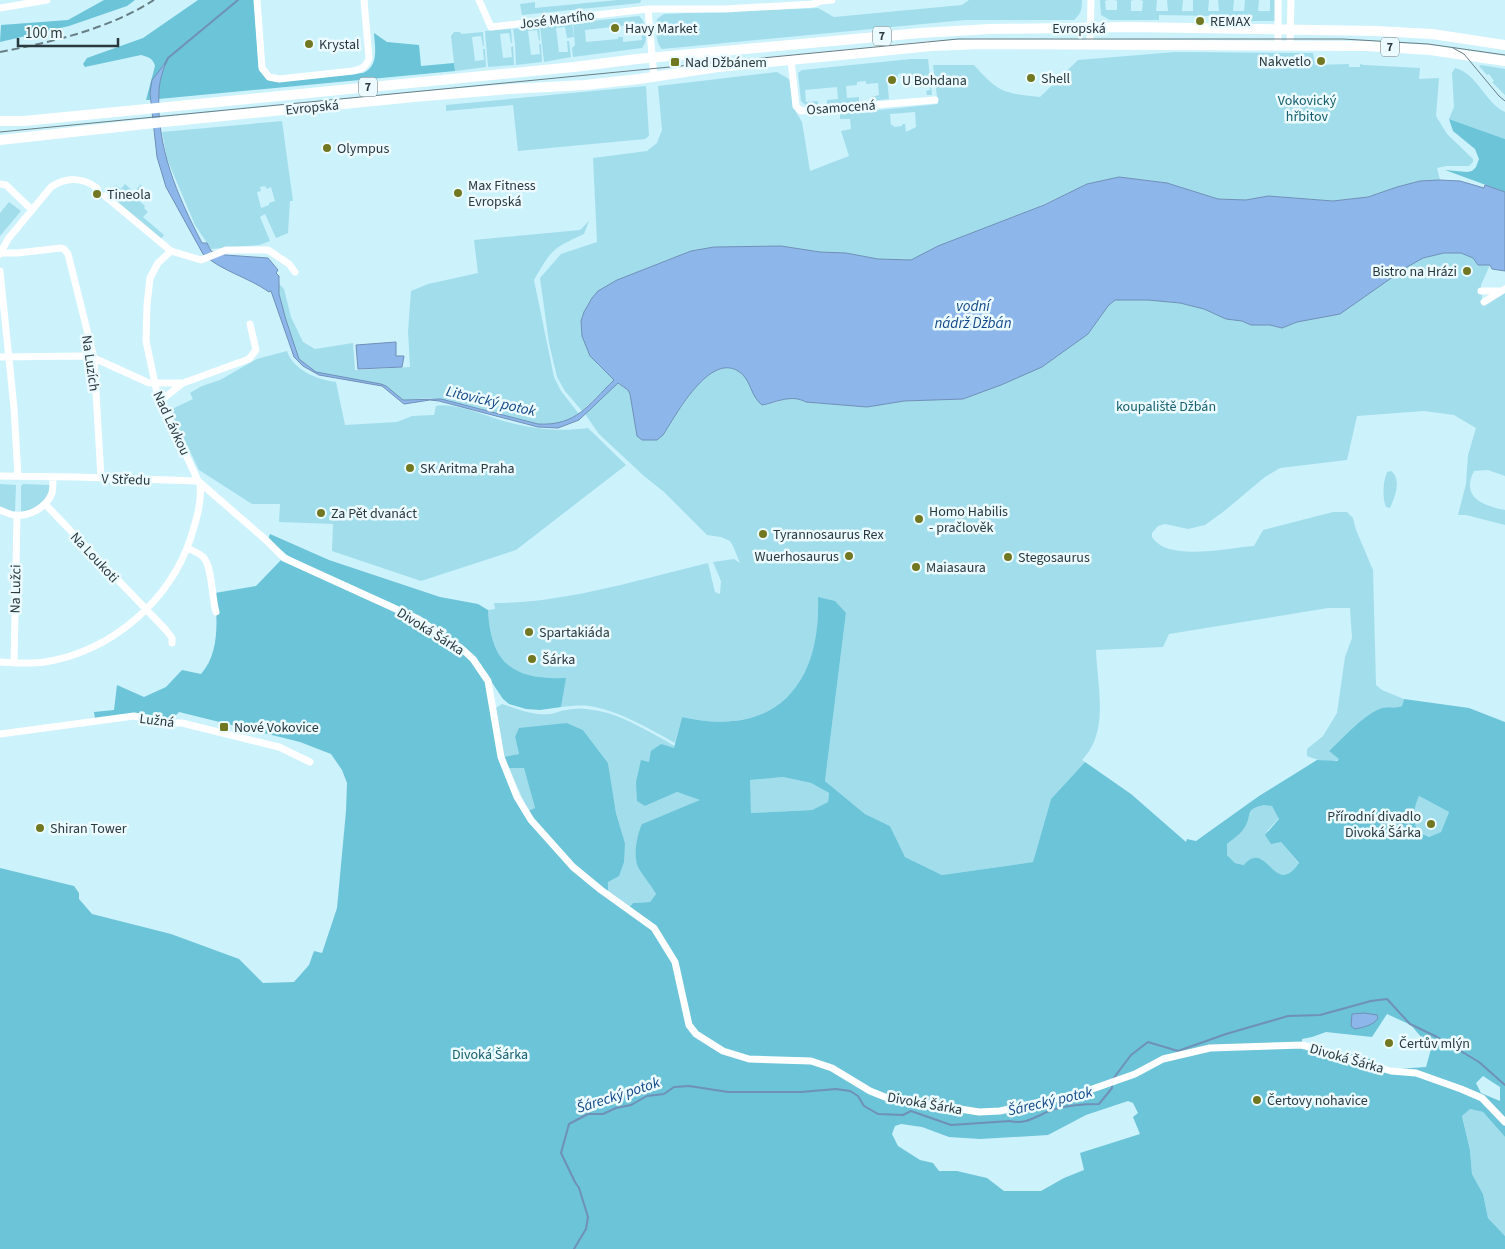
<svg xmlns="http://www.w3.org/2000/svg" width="1505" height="1249" viewBox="0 0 1505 1249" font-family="'Source Sans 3',sans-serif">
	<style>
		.green { fill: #a2ddec; fill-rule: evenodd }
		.forest { fill: #6cc4d8; fill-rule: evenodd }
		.water { fill: #8db6eb; stroke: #6f90b7 }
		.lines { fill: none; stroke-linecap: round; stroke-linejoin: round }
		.stream { stroke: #6f90b7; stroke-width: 2 }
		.street { stroke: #fff; stroke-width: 7 }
		.primary { stroke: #fff; stroke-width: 10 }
		.tram { stroke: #677e84; stroke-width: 1 }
		.rail { stroke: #677e84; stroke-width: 2; stroke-dasharray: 8 4; stroke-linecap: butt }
		.poi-dot { fill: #727822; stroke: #ecfbff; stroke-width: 2 }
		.labels { text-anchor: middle; stroke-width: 5; stroke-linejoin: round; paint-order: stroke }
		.shield { fill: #ecfbff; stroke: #647377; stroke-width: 1 }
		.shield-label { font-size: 12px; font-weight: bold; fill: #2a393d }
		.street-label { font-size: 14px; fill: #2a393d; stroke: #ecfbff }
		.poi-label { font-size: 14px; fill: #2a393d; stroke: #ecfbff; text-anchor: start }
		.park-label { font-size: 14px; fill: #165f6e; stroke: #ecfbff }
		.water-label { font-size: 15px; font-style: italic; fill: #144988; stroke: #ecfbff }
	</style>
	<rect width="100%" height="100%" fill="#ccf2fc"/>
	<!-- green -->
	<path class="green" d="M617 0H641L640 3 522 15 520 4 535 2V8Z
		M969 0H1082C1082 9 1081 14 1074 20H965L662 49C655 42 656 28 657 19L664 14 818 8 834 17 962 5Z
		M1100 0H1108L1105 1 1106 10H1117V1L1115 0H1133L1131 1V11H1142L1143 1 1140 0H1157L1156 11H1168L1167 0H1183L1182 11H1193V0H1209L1208 11H1219L1218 0H1234L1233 11H1244L1245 0H1259L1258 11H1270V0H1275V21H1214L1213 16 1159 15V20H1110L1101 15Z
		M639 16C647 22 649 40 642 48L573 57 572 48 575 45 573 23ZM640 24 642 40 623 42V37H618V39L586 42 585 30Z
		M572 23 574 37 567 38 565 27 556 28 559 52H568L567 41H569L571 57 544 62 540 26Z
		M539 26 540 40 539 41 537 30 528 31 531 55 540 54 539 44H541L542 62 516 65 515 43 513 29Z
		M511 29 512 43H511L509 33 500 34 503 58 512 57 511 47 513 46 514 65 488 67 485 31Z
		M454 32H460L461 34 483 32 484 46H483L481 36 472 37 475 61 484 60 483 49H485L486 67 455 71 451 36Z
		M1175 52 1313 53 1315 65 1349 64V67H1360V64L1364 65 1420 68 1419 79 1439 78 1436 116 1447 134 1473 159V162L1469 166H1446L1437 168 1440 180 1420 181 1397 187 1368 197 1333 201 1268 196 1246 200 1218 199 1167 183 1119 177 1087 184 1040 206 938 246 911 260 878 259 846 253 820 252 781 246 714 247 691 251 657 264 617 280 598 291 597 364 614 380 582 411 565 391 557 377 549 343 540 278 561 254 597 242 593 158 647 151 657 143 662 130 658 86 777 72 789 79 794 109 802 122 810 171 849 156 841 131 851 129 850 119H840V114L938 104 933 65H974C999 93 1003 93 1040 97L1078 60ZM915 112 916 127 906 132 905 124H902V126L894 127 893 125H891L890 114Z
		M911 59H928L932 95H927L926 91 930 90 929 85H927L925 78 907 80 906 73 898 74V77L887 79 889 99 871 101V97L879 95 878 83 866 84V81L857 82V85L846 86 847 98 859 97V102L827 105V100L838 99 837 87 805 90 806 102 818 101V106L808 107 801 101 798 73 802 70Z
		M1481 65 1505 69V95L1492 82 1494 81 1489 74 1487 75 1479 66Z
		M1455 68C1477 73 1485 103 1505 112V139L1449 119 1454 107 1452 73Z
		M646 86 649 136 645 139 518 151 513 105 446 111V105Z
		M282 121 293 201H290L288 233 276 238 265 214 260 217 270 241 259 245 211 249 195 225 167 159 162 132ZM265 186 267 189 271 187 275 201 269 203V205L261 208 257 192 261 191 260 187Z
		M125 184 134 192 141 184 142 191 136 198 145 206 144 208 148 212 143 217 164 235 161 239 106 199 116 185 121 189Z
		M9 202 21 211 0 236V213Z
		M589 221 584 234C553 248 551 250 534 280L554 377 561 391 579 414C566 423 554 425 538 424L432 398 403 400 386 386 316 372 299 359 286 320 279 294V284L284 289 291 317 303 342 315 349 353 343 355 370 410 367 408 331 411 291 428 284 478 273 474 240 580 230Z
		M1444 253H1461L1473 258 1478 265H1490L1481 285 1482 299 1505 293V476L1488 470 1474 471C1460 498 1485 506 1505 510V525L1466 515H1458L1466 484 1468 455 1476 428 1454 415 1424 411 1357 416 1347 460 1280 468 1265 477 1223 512 1205 525 1188 529 1165 524 1158 526 1152 533V537C1167 562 1228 548 1254 546L1263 530 1333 512H1347L1353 518 1356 530 1373 570 1376 685 1382 690 1404 699 1402 706C1396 709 1389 706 1382 708 1364 714 1343 738 1329 751L1340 759C1330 764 1317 760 1307 756V749L1323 736 1337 713 1345 657 1352 638 1350 608H1328L1169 634 1163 647 1096 650C1097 685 1110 732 1082 760L1085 762 1051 799 1033 862 942 875 905 857 890 826 865 814 825 781 846 613 818 598C821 687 774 738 682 717L675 743C652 730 615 709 589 706 580 705 570 706 561 707L565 678C513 680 491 664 488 610L495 609 494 603C566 603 637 580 708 563L715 592 720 594 721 581 713 562 734 559 740 563 733 546 730 541 721 537 707 535 664 492 644 476 599 434 585 414 617 383 628 390 630 394 637 436 674 417 697 385 714 370 726 367 737 370 745 376 758 402C762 402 767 403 771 403 785 402 790 393 806 402L867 407 904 401 963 399 1001 385 1042 367 1088 334 1108 306 1115 300H1148L1180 303 1204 309 1226 319 1242 321 1251 325H1270L1282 328 1297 322 1340 314 1407 267 1423 258Z
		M287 351C293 370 318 380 336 382L345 425 397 422 412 416 434 415 436 406C454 402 488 417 507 422 536 429 558 432 588 428L626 465 516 550 421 581 332 551 333 524 279 522 280 504H252L199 470 170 410 193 399 190 393 202 386 220 380 257 359Z
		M1391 471C1402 479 1395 497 1390 508L1386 507C1382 497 1383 482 1387 472Z
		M0 484 16 485 15 512 14 513 0 508Z
		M23 484 50 485C50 502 35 511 21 512V486Z
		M502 704C518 709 534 716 551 714 556 713 561 710 566 710 575 708 584 708 593 710 620 713 651 733 675 746L645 806 677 792 701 800 642 824C630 847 644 873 656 894L650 902 633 903 626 911 608 898V882L625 843 616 813 608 763 583 730 567 723 515 737 519 754 503 757 496 708Z
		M524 767 535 808 528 811 509 768Z
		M783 777 811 783 829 793 828 802 812 810 751 813 749 780Z
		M1419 796 1449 812 1441 832 1429 837 1418 832C1412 819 1413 810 1419 796Z
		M1264 805H1272L1279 818 1267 831 1281 842 1299 864C1283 883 1276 874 1262 859L1249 860 1245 865 1235 863 1227 855V844C1233 839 1241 834 1245 827 1253 814 1243 810 1264 805Z
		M1470 1109 1483 1112 1505 1137V1236L1488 1218 1483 1194 1472 1174 1470 1150 1462 1115Z"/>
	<!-- forest -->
	<path class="forest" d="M104 0H135L127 6 69 26 0 42 1 25 68 20Z
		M198 0H254L259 70 267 79 278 82 363 73C379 66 375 48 374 33L387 42 419 45 421 66 454 63 455 71 148 100H146L155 66C153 58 148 57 141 55L85 67 83 64 87 58 143 38Z
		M1449 119 1505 139V192L1445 170 1467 172 1472 171 1476 167 1479 159 1475 149 1453 131Z
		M270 534 329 560 440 597 478 604 488 610C491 664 513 680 566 678L561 707 540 710 526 709 509 704 503 699 479 663 417 616 312 569 287 555 268 539Z
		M281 560 403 614 463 653 474 663 485 681 503 757 519 754 515 737 519 728 567 723 583 730 608 763 616 813 625 843 624 862 619 876 608 882V898L626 911 633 903 650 902 656 894C651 885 643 876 638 867 633 857 637 833 642 824L700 800 677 792 645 806 637 801 636 782 641 760 649 762 651 751 661 744 674 748 682 717C774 738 821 687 818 597L835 601 846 613 825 781 865 814 890 826 905 857 942 875 1033 862 1051 799 1085 762 1131 794 1186 842 1187 839 1196 841 1259 796 1317 760 1337 761 1339 759 1329 751C1343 738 1364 714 1382 708 1389 706 1395 709 1402 706L1404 699 1469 708 1505 722V1137L1483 1112 1470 1109 1462 1116 1470 1150 1472 1174 1483 1194 1488 1218 1505 1236V1249H0V868L74 886 79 893V899L92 914 171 934 239 959 263 983 294 982 309 965 314 951 322 953 337 908 346 811 347 783 342 770 331 754 300 742 179 712 172 719 144 714 95 719 94 712 114 710 117 685 144 697 166 687 182 670 201 674C220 653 217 620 215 593L256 586ZM509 768H524L535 808 528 811 523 803ZM783 777 811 783 829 793 828 802 812 810 751 813 750 780ZM1419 796 1449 812 1441 832 1429 837 1418 832C1412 819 1413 810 1419 796ZM1264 805 1272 806 1279 819 1265 835 1271 844 1281 842 1299 863C1274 899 1267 838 1244 865L1235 863 1227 855V844C1233 839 1241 834 1245 827 1253 814 1243 810 1264 805ZM1387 1014 1411 1025 1431 1049 1426 1067 1396 1069 1378 1064 1372 1060 1361 1056 1340 1052 1335 1058 1302 1049V1039L1312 1037 1326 1032 1372 1037ZM1483 1076 1500 1087V1101L1481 1093 1476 1083ZM1128 1101 1133 1103 1138 1113 1133 1117 1140 1134 1080 1153 1084 1170 1064 1178 1041 1191H1004L987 1178 957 1171H939L933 1163 920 1160 898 1146 892 1134 895 1126 901 1124 922 1127 949 1137 980 1139 1048 1135 1086 1115Z"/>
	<!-- water -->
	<path class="water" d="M166 62C163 71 159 82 159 92 156 147 177 195 202 243H207L211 251 225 255 268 258 278 270 276 273 279 276V294L286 320 299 359 316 372 381 384 386 386 403 400 441 399 538 424C577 426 588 405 614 380L590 356 582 336 581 321 584 312 592 298 598 291 617 280 691 251 714 247 781 246 820 252 846 253 878 259 911 260 938 246 1044 205 1087 184 1119 177 1167 183 1218 199 1246 200 1268 196 1333 201 1368 197 1397 187 1420 181 1440 180 1460 181 1484 188 1485 185 1505 192V271L1492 269 1490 265H1478L1473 258 1461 253H1444L1423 258 1407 267 1340 314 1297 322 1282 328 1270 325H1251L1242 321 1226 319 1204 309 1180 303 1148 300H1115L1108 306 1088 334 1042 367 1001 385 963 399 904 401 867 407 806 402C791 394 778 402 762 405 750 396 751 378 738 371 709 353 676 415 663 435L657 440H642L637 436 630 394 628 390 618 383 579 420 558 428 538 427 439 401 430 400 404 404 382 386 319 375 303 366 294 357 292 351 271 291 269 292C248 277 221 271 203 254L166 187 157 157 150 93 152 80Z
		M396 342V356H404L402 367 358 369 356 345Z
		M1364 1013 1377 1015 1378 1018C1373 1026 1363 1027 1355 1029L1351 1026 1352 1014Z"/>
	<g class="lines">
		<!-- stream -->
		<path class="stream" d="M165 64 168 58 238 0
			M1113 1079 1131 1055 1148 1042 1178 1051 1226 1034 1288 1016 1320 1015 1371 1001 1387 999 1410 1024 1437 1037 1479 1062 1505 1085
			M574 1249 586 1229 588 1217 579 1188 575 1182 561 1153 569 1124 588 1114H603L616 1108 631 1105 647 1096 664 1094 674 1087 689 1086 728 1092H801L836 1089 850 1091 858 1096 864 1106 878 1114 903 1115 911 1111 951 1125 1010 1121C1027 1126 1040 1113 1055 1109 1070 1105 1084 1104 1099 1104L1112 1088V1084"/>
		<!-- street -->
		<path class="street" d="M257 0 262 68 269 77 279 79 353 71C362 69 366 67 369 58L364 0
			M479 0 491 27 648 9H725L813 4 821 1 832 0
			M0 8 47 0
			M648 9 654 77
			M1090 44 1091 0
			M1278 44V0
			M1290 44 1291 0
			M791 60 796 106 801 111 935 100
			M0 184 6 185 32 210
			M105 196 171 251 201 260 226 250H268L289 264 295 272
			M0 253H17L61 248 64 249 68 254 94 358 101 478
			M0 254 8 239 51 187C66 177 83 177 97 188
			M0 271 14 408 18 476
			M1481 291H1500
			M1484 302 1505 289
			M0 357 82 356 94 358 149 383H183
			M160 401 183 383 249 359 256 350 250 324
			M0 476 77 477 198 481
			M198 481 266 540 284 558 418 619 462 649 473 659 488 681 501 757 517 797 531 820 573 867 601 890 654 928 675 962 689 1025 696 1034 723 1051 749 1059 811 1061 832 1068 870 1091 885 1097 979 1112 1000 1111 1081 1093 1135 1074 1163 1059 1210 1048 1303 1045 1391 1071 1416 1073 1461 1089 1482 1098 1505 1122
			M45 504 166 630 172 638V643
			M0 510C5 512 10 515 15 515 29 517 47 507 52 493 53 488 53 482 53 477
			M187 548C193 551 200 553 204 558 212 567 212 599 216 612
			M0 662C15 663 30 664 45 662 112 651 170 601 191 537 196 521 202 502 200 485L157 393 146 341 147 305 150 278 158 263 171 251
			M14 663 17 516
			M0 734 134 716 171 723H182L279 747 310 762"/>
		<!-- primary -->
		<path class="primary" d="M0 121H24L574 67 637 59 920 33 990 29 1130 27 1376 31 1432 34 1505 45
			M0 140 164 122 414 97 510 89 585 85 639 79 718 67 862 53 931 46 982 44 1366 46 1430 50 1505 61"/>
		<!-- tram -->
		<path class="tram" d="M1453 48 1464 54 1499 96 1505 101
			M0 132 958 39H1343L1428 44 1505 55"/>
		<!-- rail -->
		<path class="rail" d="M0 52C52 42 109 29 154 0"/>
	</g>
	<!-- markers -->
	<g class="poi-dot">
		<circle cx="1200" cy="21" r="5"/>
		<circle cx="615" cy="28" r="5"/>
		<circle cx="309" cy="44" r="5"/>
		<circle cx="1321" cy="61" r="5"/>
		<rect x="670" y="57" width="10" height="10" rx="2.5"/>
		<circle cx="1031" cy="78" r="5"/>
		<circle cx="892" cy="80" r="5"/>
		<circle cx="327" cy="148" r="5"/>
		<circle cx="458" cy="193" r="5"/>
		<circle cx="97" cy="194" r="5"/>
		<circle cx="1467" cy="271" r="5"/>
		<circle cx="410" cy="468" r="5"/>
		<circle cx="321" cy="513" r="5"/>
		<circle cx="919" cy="519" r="5"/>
		<circle cx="763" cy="534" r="5"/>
		<circle cx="849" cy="556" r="5"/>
		<circle cx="1008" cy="557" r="5"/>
		<circle cx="916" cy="567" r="5"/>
		<circle cx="529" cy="632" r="5"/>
		<circle cx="532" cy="659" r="5"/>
		<rect x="219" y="722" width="10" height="10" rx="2.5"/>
		<circle cx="1431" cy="824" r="5"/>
		<circle cx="40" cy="828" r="5"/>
		<circle cx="1389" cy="1043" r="5"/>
		<circle cx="1257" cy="1100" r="5"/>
	</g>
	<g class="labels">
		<!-- shield labels -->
		<g class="shield">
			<rect x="873" y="26.5" width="18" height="19" rx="4"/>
			<rect x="1381" y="37.5" width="18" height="19" rx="4"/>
			<rect x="359" y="77.5" width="18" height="19" rx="4"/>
		</g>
		<g class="shield-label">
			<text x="882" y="40">7</text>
			<text x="1390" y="51">7</text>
			<text x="368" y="91">7</text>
		</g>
		<!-- street labels -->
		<g class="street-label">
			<text transform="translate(557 19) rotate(-7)" y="5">José Martího</text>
			<text x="1079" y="33">Evropská</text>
			<text transform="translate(312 107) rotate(-6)" y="5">Evropská</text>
			<text transform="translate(841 107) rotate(-4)" y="5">Osamocená</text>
			<text transform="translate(91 363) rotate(82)" y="5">Na Luzích</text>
			<text transform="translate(172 423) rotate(65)" y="5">Nad Lávkou</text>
			<text transform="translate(126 479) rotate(2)" y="5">V Středu</text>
			<text transform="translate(95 557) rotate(47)" y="5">Na Loukoti</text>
			<text transform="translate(15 589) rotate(-89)" y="5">Na Lužci</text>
			<text transform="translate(431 631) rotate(32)" y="5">Divoká Šárka</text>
			<text transform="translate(157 720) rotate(7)" y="5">Lužná</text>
			<text transform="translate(1347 1058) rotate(16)" y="5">Divoká Šárka</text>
			<text transform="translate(925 1103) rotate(10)" y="5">Divoká Šárka</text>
		</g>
		<!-- poi labels -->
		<g class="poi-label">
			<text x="1210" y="26">REMAX</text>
			<text x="625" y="33">Havy Market</text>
			<text x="319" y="49">Krystal</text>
			<text x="1311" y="66" text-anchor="end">Nakvetlo</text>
			<text x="685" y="67">Nad Džbánem</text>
			<text x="1041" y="83">Shell</text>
			<text x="902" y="85">U Bohdana</text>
			<text x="337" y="153">Olympus</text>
			<text x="468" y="190">Max Fitness<tspan x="468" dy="16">Evropská</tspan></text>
			<text x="107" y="199">Tineola</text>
			<text x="1457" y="276" text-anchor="end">Bistro na Hrázi</text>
			<text x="420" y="473">SK Aritma Praha</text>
			<text x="929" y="516">Homo Habilis<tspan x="929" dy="16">- pračlověk</tspan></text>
			<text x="331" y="518">Za Pět dvanáct</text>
			<text x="773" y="539">Tyrannosaurus Rex</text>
			<text x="839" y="561" text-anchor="end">Wuerhosaurus</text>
			<text x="1018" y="562">Stegosaurus</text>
			<text x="926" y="572">Maiasaura</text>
			<text x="539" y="637">Spartakiáda</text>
			<text x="542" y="664">Šárka</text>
			<text x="234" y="732">Nové Vokovice</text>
			<text x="1421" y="821" text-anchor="end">Přírodní divadlo<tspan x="1421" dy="16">Divoká Šárka</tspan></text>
			<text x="50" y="833">Shiran Tower</text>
			<text x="1399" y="1048">Čertův mlýn</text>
			<text x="1267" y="1105">Čertovy nohavice</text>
		</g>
		<!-- park labels -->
		<g class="park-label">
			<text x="1307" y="105">Vokovický<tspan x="1307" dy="16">hřbitov</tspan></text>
			<text x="1166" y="411">koupaliště Džbán</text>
			<text x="490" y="1059">Divoká Šárka</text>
		</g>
		<!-- water labels -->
		<g class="water-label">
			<text x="973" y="311">vodní<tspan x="973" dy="17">nádrž Džbán</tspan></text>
			<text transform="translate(491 401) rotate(13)" y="5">Litovický potok</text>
			<text transform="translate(618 1095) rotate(-18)" y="5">Šárecký potok</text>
			<text transform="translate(1050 1101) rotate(-13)" y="5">Šárecký potok</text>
		</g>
	</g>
	<!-- scale -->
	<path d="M18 38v8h100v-8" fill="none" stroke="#2a393d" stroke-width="2.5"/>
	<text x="25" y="38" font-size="15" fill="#2a393d" stroke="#ecfbff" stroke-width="4" paint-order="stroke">100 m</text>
</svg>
